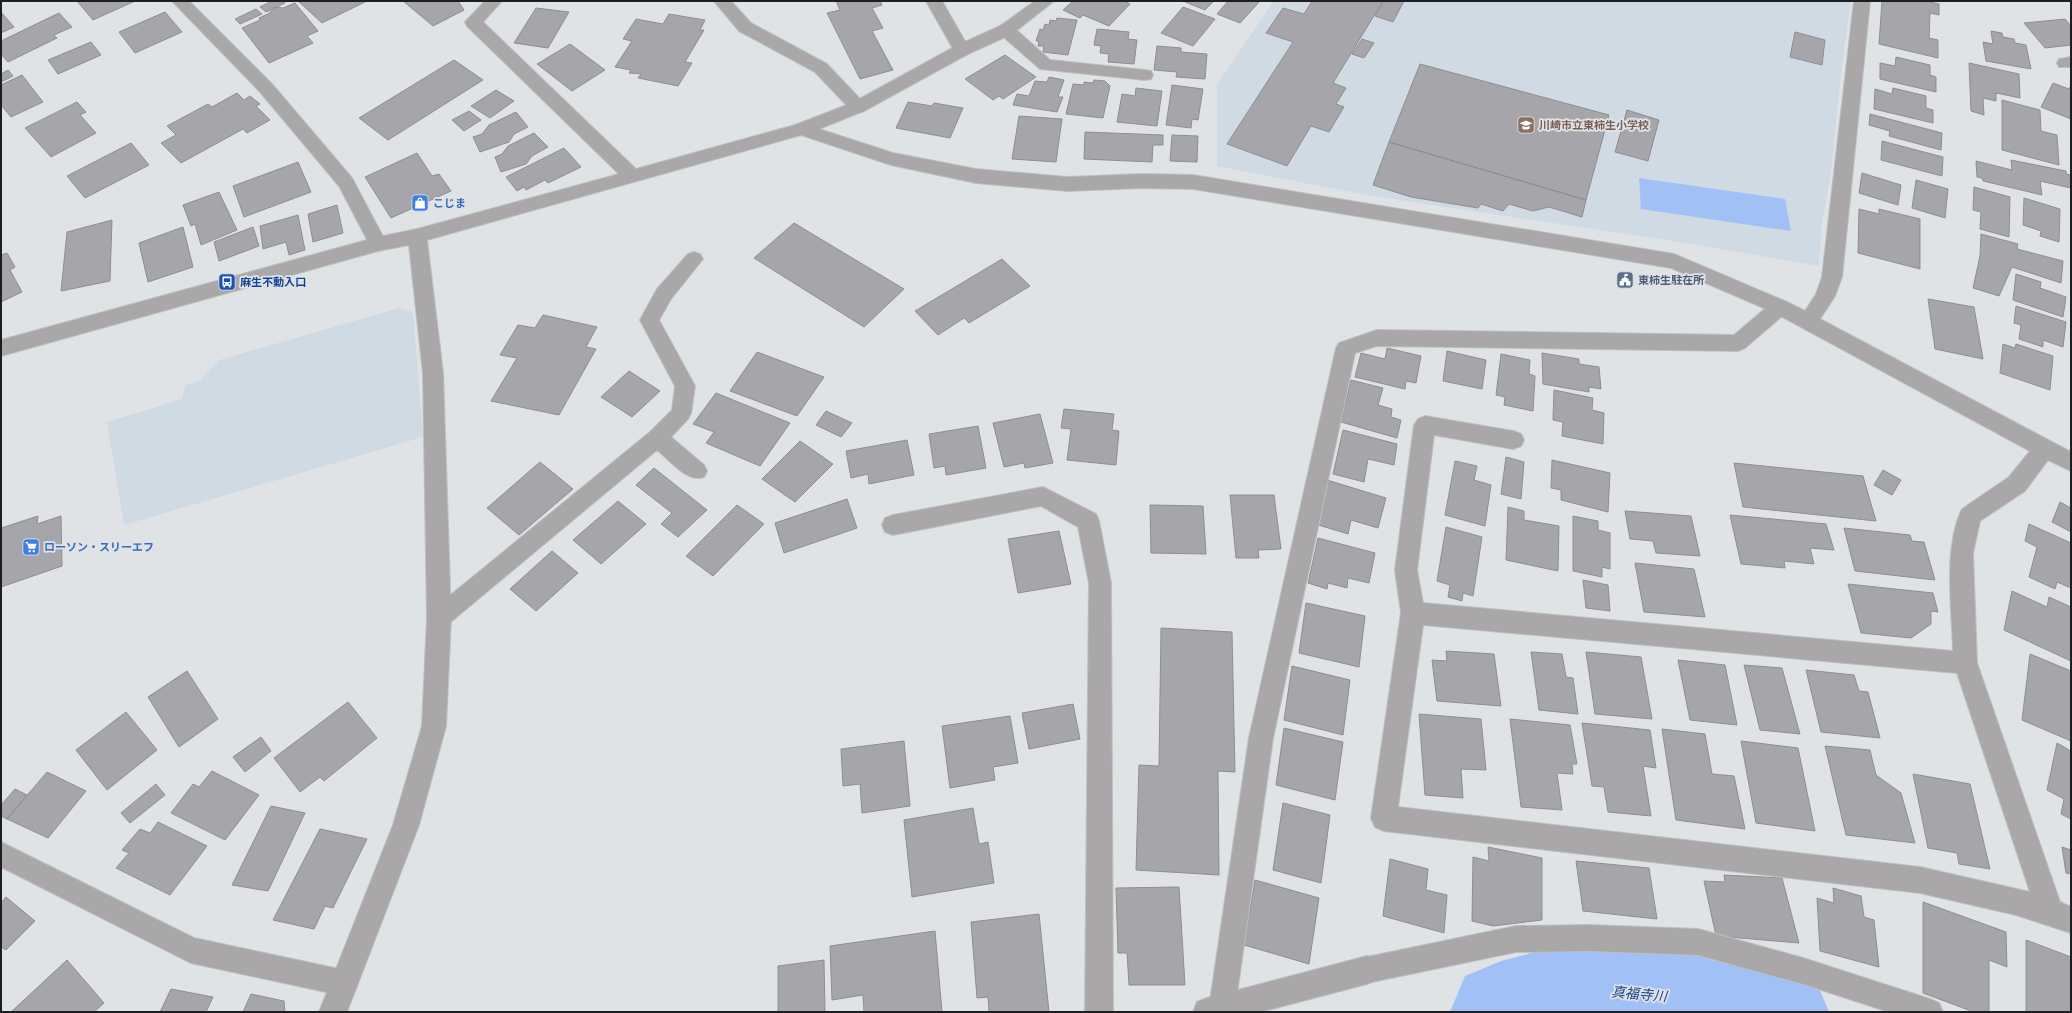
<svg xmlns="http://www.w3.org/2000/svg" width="2072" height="1013" viewBox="0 0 2072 1013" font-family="'DM Sans','Noto Sans JP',sans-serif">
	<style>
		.built { fill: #d0dae2 }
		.water { fill: #a1c1f6 }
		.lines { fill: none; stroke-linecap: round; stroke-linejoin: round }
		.river { fill: #a1c1f6; fill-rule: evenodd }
		.building { fill: #a6a6aa; stroke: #8e8e92 }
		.lane-casing { stroke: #bdc0c2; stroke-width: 2 }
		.street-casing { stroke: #bdc0c2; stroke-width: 2 }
		.lane { fill: #a9a7a7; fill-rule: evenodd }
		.street { fill: #a9a7a7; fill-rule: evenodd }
		.labels { text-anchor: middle; stroke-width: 3.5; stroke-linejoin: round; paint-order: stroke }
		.education-label { font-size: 11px; font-weight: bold; fill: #785e54; stroke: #e0e3e6; text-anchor: start }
		.shop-label { font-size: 11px; font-weight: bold; fill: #366cbe; stroke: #e0e3e6; text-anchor: start }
		.service-label { font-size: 11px; font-weight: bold; fill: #4e5e75; stroke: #e0e3e6; text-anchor: start }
		.transit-label { font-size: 11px; font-weight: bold; fill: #164399; stroke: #e0e3e6; text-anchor: start }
		.near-water-label { font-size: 14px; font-style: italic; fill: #16438d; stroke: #e0e3e6 }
	</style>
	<rect width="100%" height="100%" fill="#e0e3e6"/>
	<!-- built -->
	<path class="built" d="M1274 1H1851L1842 65 1831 173 1822 222 1819 266 1680 242 1372 196 1217 166V84Z
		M399 308 413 312 423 437 124 525 107 422 182 399 185 385 199 381 219 360Z"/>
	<!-- water -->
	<path class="water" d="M1639 178 1785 199 1791 231 1641 209Z"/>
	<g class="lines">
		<!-- river -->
		<path class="river" d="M1589 938 1753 953 1814 976 1829 1012H1450L1465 976 1501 961Z"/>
	</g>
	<!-- building -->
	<path class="building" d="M77 1H135L93 20Z
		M272 1H282L285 3 266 12 260 7Z
		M298 1H367L322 23Z
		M403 1H458L464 10 433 26Z
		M836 1H880L882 5 872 8 883 28 872 31 893 70 860 79 827 13 840 10Z
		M1073 1H1124L1130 4 1109 26 1083 15 1080 18 1063 10Z
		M1183 1H1214L1205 10Z
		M1228 1H1260L1240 23 1217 14Z
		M1312 1H1383L1333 83 1346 88 1336 104 1344 107 1329 132 1311 126 1287 166 1227 144 1293 42 1266 33 1283 8 1304 14Z
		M1384 1H1404L1393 22 1375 16Z
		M1882 1H1926L1939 4V15L1930 13 1929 38 1938 40V58L1879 44Z
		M295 3 318 31 307 36 313 43 269 63 242 28 260 20 259 18 268 14 276 7 283 8Z
		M1183 7 1215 19 1193 46 1161 33Z
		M536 8 569 12 548 48 514 43Z
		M256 9 262 14 240 24 235 19Z
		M1 12 14 27 1 33Z
		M165 12 182 32 135 53 119 32Z
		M59 13 72 27 54 35 57 38 8 62 1 54V41Z
		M669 14 705 20 700 30H704L685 62 692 63 678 86 638 78 641 74 629 73 631 70 615 67 632 41 623 39 636 19 663 24Z
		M1057 18 1077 20 1068 55 1043 52 1044 46H1038L1039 41H1036L1040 29 1043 30 1045 24 1049 25 1050 20 1056 21Z
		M2065 19 2071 26V45L2045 48 2024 23Z
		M1097 29 1129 32 1128 39 1137 40 1134 64 1108 62 1109 54 1100 53 1101 46 1094 45Z
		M1991 31 2002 33 2003 37 2014 39 2015 43 2026 45 2031 69 1986 61 1983 42 1993 44Z
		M1795 32 1825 40 1822 65 1790 57Z
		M1362 39 1374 43 1364 58 1352 54Z
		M91 42 101 55 58 74 48 60Z
		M570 44 605 70 572 91 537 64Z
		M1157 46 1181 48V52L1207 54 1205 79 1176 77 1177 72 1154 70Z
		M1005 55 1036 77 1003 99 999 96 993 100 965 79Z
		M1896 57 1930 65V75L1936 77V92L1880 79V63L1895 66Z
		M454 60 483 80 388 140 359 118Z
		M1969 63 2019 74 2020 98 1996 93V101L1983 98 1984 115 1971 111Z
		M1420 64 1609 115 1586 200 1389 142Z
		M8 70 13 76 1 82V74Z
		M22 75 43 102 11 117 1 105V85Z
		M1049 77 1064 80 1058 97H1063L1057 112 1013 105 1017 94 1029 96 1035 81 1047 82Z
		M1094 80 1105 81 1110 86 1103 118 1066 114 1073 84 1084 85V82L1093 83Z
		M2053 83 2069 89 2071 85V119L2041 107Z
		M1172 85 1203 89 1198 120 1192 119 1191 128 1166 125Z
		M1136 88 1162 91 1157 126 1117 122 1122 94 1135 96Z
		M1893 88 1926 96V108L1933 110V123L1874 109 1875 89 1892 94Z
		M496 90 514 101 490 118 471 106Z
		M237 93 244 100 250 96 260 104 256 106 270 120 247 133 243 129 181 163 161 143 176 135 167 126 208 104 212 107Z
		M2002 100 2040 110 2041 131 2057 135 2059 165 2002 150Z
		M77 102 86 112 80 115 96 133 51 157 25 128Z
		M908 102 932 106 934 103 963 108 950 138 896 128Z
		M1627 110 1659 120 1648 161 1615 152Z
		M469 111 481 120 464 131 452 120Z
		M516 112 528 127 514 134 509 142 480 152 473 137 482 134 489 125Z
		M1870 114 1942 133 1941 150 1889 136 1890 131 1869 125Z
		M1019 116 1062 119 1056 162 1012 159Z
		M1085 132 1163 135V145H1153L1152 162 1084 159Z
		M534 133 548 147 532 156 526 164 501 172 495 157 502 154 508 146Z
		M1172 135 1198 136 1197 162 1170 161Z
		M1882 141 1943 157 1942 176 1881 160Z
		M1389 142 1586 200 1582 217 1549 207 1533 211 1509 204 1503 211 1481 204 1478 208 1411 197 1373 185Z
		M131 143 149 165 85 198 67 176Z
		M564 148 581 167 548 183 545 180 526 190 524 187 517 191 506 177Z
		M417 153 432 176 439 174 451 191 391 218 365 177Z
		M2011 160 2066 171V174L2071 175V188L2040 181 2042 195 1983 181 1982 178 1977 177 1976 161 2012 170Z
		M298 162 311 192 244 217 233 186Z
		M1862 173 1901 185 1898 205 1859 193Z
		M1916 180 1948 189 1945 218 1912 208Z
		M1974 187 2010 197 2009 237 1980 229 1981 212 1973 210Z
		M219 192 237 230 201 245 195 224 191 226 183 205Z
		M2024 198 2060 209 2059 242 2040 236 2041 231 2023 225Z
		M337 205 343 233 313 242 308 214Z
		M1859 209 1879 214V209L1920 219V269L1858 253Z
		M298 215 305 250 289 255 286 242 263 249 260 226Z
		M112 220 110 281 61 291 67 232Z
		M794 223 904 289 864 327 754 258Z
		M183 227 193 267 148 282 139 243Z
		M253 227 259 246 219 261 214 242Z
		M1981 234 2018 244 2017 249 2063 261 2061 283 2012 267 1999 296 1973 288 1980 256Z
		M7 253 15 267 10 270 22 292 1 302V255Z
		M1002 259 1030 286 969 323 964 318 938 335 915 311Z
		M2016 274 2041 282 2040 288 2066 297 2063 317 2013 300Z
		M1928 299 1974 307 1983 359 1935 349Z
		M2016 306 2066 322 2063 347 2043 340V347L2019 339 2021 325 2014 323Z
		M543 315 597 327 586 347 596 349 559 415 491 401 517 358 500 355 518 325 535 328Z
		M2003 344 2015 348 2016 344 2053 356 2050 390 2000 373Z
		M1387 348 1421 356 1416 383 1406 381 1405 389 1355 377 1361 353 1385 359Z
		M1447 351 1486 360 1482 389 1443 381Z
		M757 352 824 377 797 416 730 391Z
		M1542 353 1579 359V364L1599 367 1601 389 1589 387V392L1543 384Z
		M1501 354 1530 360 1529 374 1535 376 1533 411 1504 405 1505 397 1496 395Z
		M629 371 660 391 632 417 601 397Z
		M1351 380 1383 388 1378 405 1392 409 1391 417 1401 420 1397 438 1341 422Z
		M1554 390 1593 398 1592 410 1604 413 1603 444 1562 436 1563 422 1553 420Z
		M716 393 790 423 760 466 706 443 714 432 693 424Z
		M1064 409 1114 414 1112 430 1119 431 1116 465 1067 460 1071 429 1061 428Z
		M826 411 852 423 841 437 816 425Z
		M1040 414 1053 463 1025 468 1024 463 1004 467 993 423Z
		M978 426 986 468 946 475 945 466 934 468 929 434Z
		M1343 430 1397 444 1394 465 1368 459 1364 482 1333 474Z
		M907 440 914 475 869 484 868 474 851 478 846 451Z
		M800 441 833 464 795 502 762 479Z
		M1506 457 1524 462 1521 499 1501 494Z
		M1552 460 1610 473 1608 512 1561 500V490L1551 488Z
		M1455 461 1477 466 1474 480 1491 485 1485 526 1445 515Z
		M540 462 573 489 519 535 487 508Z
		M1734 463 1863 476 1876 521 1743 507Z
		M654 468 707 510 678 537 661 524 672 513 636 485Z
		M1883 470 1901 480 1892 495 1874 485Z
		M1327 480 1386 498 1378 528 1351 520 1348 534 1315 524Z
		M1230 495H1274L1281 549 1258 550 1259 558H1236Z
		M847 499 857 528 784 553 775 523Z
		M618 501 646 524 601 564 573 540Z
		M2060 502 2071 508V532L2052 522Z
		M737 505 764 524 713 576 686 556Z
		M1150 505 1203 506 1206 554 1151 553Z
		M1508 507 1524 511V520L1559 526 1558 571 1506 560Z
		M1625 511 1691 516 1700 556 1656 553 1653 541 1630 539Z
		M1730 515 1826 524 1834 550 1810 548 1814 564 1784 561 1785 568 1741 564Z
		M38 516 37 524 61 516 62 566 1 587V528Z
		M1573 516 1598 521V530L1610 533V569L1602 567V577L1573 571Z
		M2029 524 2071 543V588L2057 582 2055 589 2029 577 2037 547 2025 541Z
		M1446 527 1482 537 1473 596 1463 593 1462 601 1448 597 1450 585 1437 581Z
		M1844 528 1910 535 1912 541 1924 542 1935 580 1855 571Z
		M1059 531 1071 584 1018 593 1008 539Z
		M1318 538 1375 553 1369 583 1348 578 1347 588 1328 583 1327 589 1308 583Z
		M552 551 578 573 536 611 510 589Z
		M1635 563 1694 569 1705 617 1644 612Z
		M1583 580 1608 585 1610 611 1586 608Z
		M1848 584 1933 593 1938 612 1931 611V624L1911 638 1861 633Z
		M2012 591 2047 607 2049 597 2071 607V661L2004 630Z
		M1306 603 1365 616 1359 667 1299 653Z
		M1161 628 1232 632 1235 772 1218 771 1219 875 1136 870 1139 765 1159 766Z
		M1446 651 1494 654 1501 706 1437 701 1432 660 1447 661Z
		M1531 652 1562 654 1566 677 1573 678 1578 714 1539 710Z
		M1586 652 1641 657 1652 719 1595 714Z
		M2030 654 2071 671V741L2022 720Z
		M1678 660 1725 665 1737 725 1690 720Z
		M1744 665 1782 668 1800 734 1760 730Z
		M1292 666 1350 680 1343 735 1284 720Z
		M1806 670 1854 675 1859 691 1868 692 1880 738 1821 732Z
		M187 671 218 719 179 747 148 697Z
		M348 702 377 738 324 781 320 777 300 792 274 758Z
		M1073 704 1080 739 1029 749 1022 713Z
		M126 712 157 750 107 790 76 750Z
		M1419 714 1481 719 1486 770 1461 769 1463 798 1425 795Z
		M1010 716 1018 763 993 767 995 780 950 788 942 726Z
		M1510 719 1570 725 1577 764H1572L1573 774 1557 773 1562 810 1521 807Z
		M1582 723 1650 730 1656 768 1643 766 1651 816 1608 812 1604 787 1592 786Z
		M1284 728 1343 742 1335 800 1276 785Z
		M1662 729 1705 734 1712 774 1734 776 1745 829 1676 820Z
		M261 737 271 751 245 772 233 757Z
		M904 741 910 806 862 813 860 784 843 786 841 749Z
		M1741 741 1798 748 1815 831 1756 823Z
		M2057 743 2071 751V819L2061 814 2064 799 2047 790Z
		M1825 746 1870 750 1876 775 1901 793 1915 843 1846 835Z
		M212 771 259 795 225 840 171 813 193 784 199 787Z
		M47 772 86 791 48 838 7 819Z
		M1913 774 1970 784 1990 869 1959 864 1957 853 1928 848Z
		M156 784 165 795 130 823 121 813Z
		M15 789 27 795 7 819 1 816V805Z
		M1283 803 1330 815 1321 883 1273 870Z
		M271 806 305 813 268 891 232 885Z
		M973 808 979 844 988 842 994 883 912 897 904 820Z
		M158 822 207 846 170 895 116 868 129 853 122 850 140 829 150 833Z
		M320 829 367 839 333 908 325 906 314 929 273 920Z
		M1488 847 1542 858V920L1493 926 1472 921 1473 857 1489 861Z
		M2062 847 2071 850V874L2066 873Z
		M1390 859 1428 869 1426 890 1447 895 1444 933 1383 916Z
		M1576 861 1649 868 1657 919 1583 911Z
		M1724 875 1782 878 1799 943 1716 936 1704 881 1725 882Z
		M1255 880 1319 898 1309 964 1244 945Z
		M1179 887 1185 985H1129L1127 953H1118L1116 888Z
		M1833 888 1861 896 1864 917 1874 920 1879 967 1820 951 1817 898 1834 903Z
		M6 897 35 921 6 950 1 947V903Z
		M1923 902 2006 932 2007 967 1989 960V1012H1974L1923 993Z
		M1039 914 1049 1012H989L988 997 977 998 971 922Z
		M935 931 942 1012H864L863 995 832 1000 830 946Z
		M2026 940 2071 957V1012H2026Z
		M67 960 104 1003 94 1012H11Z
		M824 960 825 1012H778V966Z
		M171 989 213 997 206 1012H160Z
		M251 994 284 1001 285 1012H243Z"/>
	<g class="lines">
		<defs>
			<path id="lane" d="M172 1H189L272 84 352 178 387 244 384 249 378 251 372 249 339 186 260 92Z
				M714 1H731L751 23 827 64 864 103 866 107 864 111 858 113 852 111 815 72 739 31Z
				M926 1H942L970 50 968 54 962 55 956 54Z
				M1006 25 1012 26 1050 60 1145 70 1151 71 1153 75 1151 79 1145 80 1040 69 1000 34 998 30 1000 26Z
				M2071 57V67H2059L2057 63 2059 59Z
				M694 252 700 254 703 259 671 299 659 320 695 386 691 413 688 419 671 437 704 465 707 471 704 477C687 483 670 460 657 450L447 625 439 628 431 625 428 618 431 611 650 432 672 410 675 386 640 320 657 289 688 254Z
				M1780 300 1787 302 1789 307 1787 312 1745 348 1738 351 1377 346 1355 353 1273 738 1235 1008 1234 1012H1210L1209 1008 1249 738 1336 348 1339 343 1377 330 1734 335 1773 302Z
				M1 842 194 938 344 970 353 974 357 983 353 992 344 996 191 963 1 867Z
				M1589 925 1698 929 1803 958 1930 999 1939 1003 1943 1012H1889L1803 984 1698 955 1589 951 1516 952 1367 983 1358 979 1354 970 1358 961 1367 957 1516 926Z"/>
			<path id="street" d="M485 1H502L483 22 636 169 795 125 852 103 956 46 1000 26 1035 1H1054L1012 34 968 54 864 111 819 129 893 153 976 169 1068 177 1142 174 1193 175 1674 254 1787 302 1805 311 1816 294 1822 277 1854 1H1870L1842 277 1835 296 1820 319 2071 452V471L2048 460 2025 491 1980 521 1973 553 1977 663 2060 902 2071 907V933L2016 915 1920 893 1384 831 1375 827 1371 818 1401 613 1395 570 1414 425 1418 419 1425 416 1513 431 1521 434 1524 440 1521 446 1513 449 1434 435 1417 570 1423 603 1953 651C1952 607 1943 549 1962 509L2009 477 2030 451 1773 312 1671 268 1193 189 1142 188 1068 191 976 183 891 165 801 135 427 240 443 373 451 618 446 726 419 825 347 1012H319L393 825 422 726 427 618 423 373 409 245 378 251 1 356V340L378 237 417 229 619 174 467 26 465 22ZM1423 625 1957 673 2030 892 1920 867 1398 807Z
				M1043 487 1096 514 1099 521 1111 583 1113 1012H1085L1089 583 1078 527 1041 506 893 535 885 532 882 525 885 518 893 515Z
				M1367 956 1377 960 1381 970 1377 980 1367 984 1260 1012H1193L1197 1002 1207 998Z"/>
		</defs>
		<!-- lane casing -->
		<use href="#lane" class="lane-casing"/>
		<!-- street casing -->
		<use href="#street" class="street-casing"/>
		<!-- lane -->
		<use href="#lane" class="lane"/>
		<!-- street -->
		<use href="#street" class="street"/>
	</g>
	<!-- icons -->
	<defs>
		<symbol id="school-square" viewBox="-11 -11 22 22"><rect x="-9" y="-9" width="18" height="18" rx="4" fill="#8d6e63" stroke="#e0e3e6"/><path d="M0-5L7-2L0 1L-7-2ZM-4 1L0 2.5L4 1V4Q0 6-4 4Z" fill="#fff"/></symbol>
		<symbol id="shop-square" viewBox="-11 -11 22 22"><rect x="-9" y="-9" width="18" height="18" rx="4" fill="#3f7fe0" stroke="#e0e3e6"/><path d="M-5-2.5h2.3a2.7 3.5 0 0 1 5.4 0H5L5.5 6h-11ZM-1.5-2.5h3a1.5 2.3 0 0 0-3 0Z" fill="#fff"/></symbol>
		<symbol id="civic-square" viewBox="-11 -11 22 22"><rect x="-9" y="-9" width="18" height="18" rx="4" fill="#5c6f8a" stroke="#e0e3e6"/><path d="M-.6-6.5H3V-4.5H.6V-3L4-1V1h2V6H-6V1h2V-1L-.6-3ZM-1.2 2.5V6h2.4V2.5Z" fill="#fff"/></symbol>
		<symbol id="bus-square" viewBox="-11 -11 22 22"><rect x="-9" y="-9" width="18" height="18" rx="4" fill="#1a4fb4" stroke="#e0e3e6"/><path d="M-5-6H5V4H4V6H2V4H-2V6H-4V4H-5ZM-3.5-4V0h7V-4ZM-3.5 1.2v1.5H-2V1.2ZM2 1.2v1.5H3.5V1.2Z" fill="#fff"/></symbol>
		<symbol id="supermarket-square" viewBox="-11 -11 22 22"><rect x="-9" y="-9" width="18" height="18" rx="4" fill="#3f7fe0" stroke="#e0e3e6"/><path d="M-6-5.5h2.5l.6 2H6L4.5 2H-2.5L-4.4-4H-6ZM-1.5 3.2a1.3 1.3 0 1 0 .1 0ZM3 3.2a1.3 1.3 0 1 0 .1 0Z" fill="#fff"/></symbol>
	</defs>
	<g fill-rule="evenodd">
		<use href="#school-square" x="1516" y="115" width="20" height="20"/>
		<use href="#shop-square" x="410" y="193" width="20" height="20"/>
		<use href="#civic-square" x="1615" y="270" width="20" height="20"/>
		<use href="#bus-square" x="217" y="272" width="20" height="20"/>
		<use href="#supermarket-square" x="21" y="537" width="20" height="20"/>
	</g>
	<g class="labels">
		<!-- education labels -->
		<g class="education-label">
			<text x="1539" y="129">川崎市立東柿生小学校</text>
		</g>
		<!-- shop labels -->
		<g class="shop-label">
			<text x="433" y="207">こじま</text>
			<text x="44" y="551">ローソン・スリーエフ</text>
		</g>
		<!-- service labels -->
		<g class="service-label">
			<text x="1638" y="284">東柿生駐在所</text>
		</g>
		<!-- transit labels -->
		<g class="transit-label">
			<text x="240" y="286">麻生不動入口</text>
		</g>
		<!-- near-water labels -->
		<g class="near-water-label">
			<text transform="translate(1639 994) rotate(5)" y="5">真福寺川</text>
		</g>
	</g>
	<!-- border -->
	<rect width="2072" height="1013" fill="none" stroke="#1d1e1f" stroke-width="4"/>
</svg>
